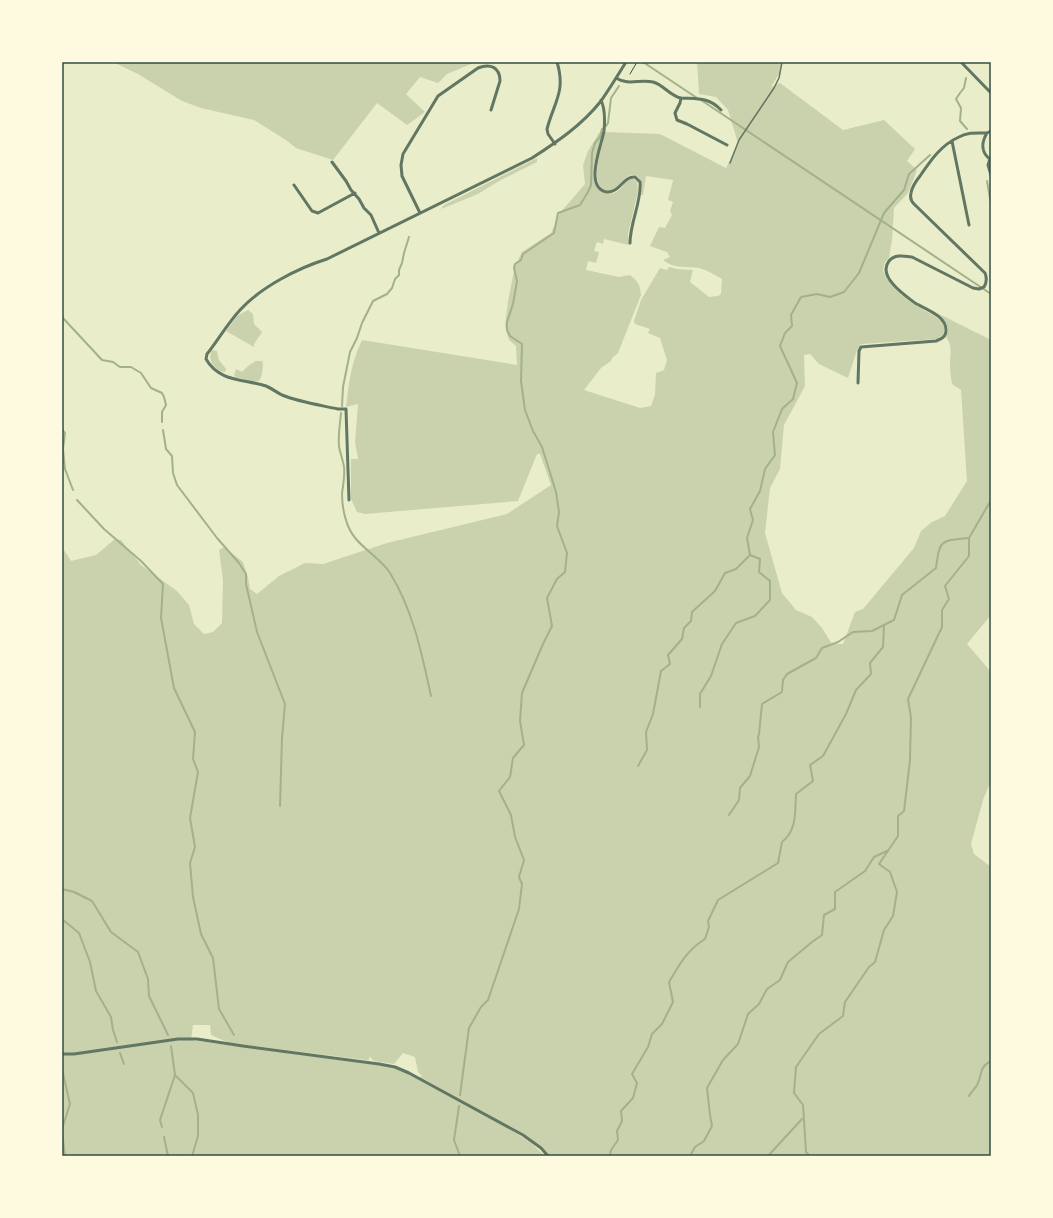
<svg xmlns="http://www.w3.org/2000/svg" width="1053" height="1218" viewBox="0 0 1053 1218" font-family="Karla,sans-serif">
	<style>
		.green { fill: #cad2ad }
		.lines { fill: none; stroke-linecap: round; stroke-linejoin: round }
		.stream { stroke: #a3b18a; stroke-width: 2 }
		.path { stroke: #344e41; stroke-width: 1 }
		.service { stroke: #617663; stroke-width: 1.5 }
		.minor { stroke: #617663; stroke-width: 3 }
		.neatline { fill: none; stroke: #344e41; stroke-width: 1.5 }
	</style>
	<rect width="100%" height="100%" fill="#e9edc9"/>
	<!-- green -->
	<path class="green" d="M115 62H476L447 74 438 83 420 77 406 94 425 112 407 125 377 103 333 160 296 148 286 140 254 120 201 108 182 101 138 74 115 63Z
		M697 62H781L779 74 771 87 780 83 843 130 884 120 915 149 907 161 917 170 908 193 894 208 892 240 889 258 885 262 883 270C888 287 907 300 922 309 928 313 937 316 942 323 945 326 945 330 944 334L937 339 861 344 857 350 848 378 819 364 810 354 804 355 805 386 784 425 780 469 770 488 765 533 782 593 796 610 812 617 822 628 832 644H843L855 612 863 609 914 548 921 531 932 522 945 516 967 481 961 390 952 384C951 378 950 371 950 365 950 354 953 347 946 337 953 325 940 317 931 310L991 340V615L967 644 991 672V781L983 800 971 844 974 854 991 867V1156H549L543 1149 524 1134 420 1077 422 1076 418 1072 415 1057 403 1053 394 1064 374 1061 370 1057H369V1060H366L229 1043 211 1035 210 1025H193L191 1040 392 1067 409 1074 516 1133 531 1143 545 1156H62V551L64 550 71 561 96 555 115 539 121 540 141 565 177 591 189 605 194 624 204 634 213 632 222 623 223 580 219 550 224 547 243 562 248 577 250 589 257 594 279 576 305 563 323 564 387 543 507 514 551 485 540 454H537L518 501 365 514 357 512 351 499V459H358L355 442 358 404 346 407C349 382 351 363 362 340L517 365 516 346 509 340 505 326 508 301 515 266 522 252 551 233 560 213 585 184 583 165 588 151 599 133 602 132C601 148 584 180 602 191 606 194 610 194 614 193 623 190 624 179 634 179L637 182 638 191 628 234 629 245 604 239 603 244 597 242 594 251 599 252 596 263 588 261 586 270 619 277 630 275C638 281 640 285 641 295L618 353 613 357 611 361 601 368 584 390 640 408 651 406 655 395 656 373 664 370 667 360 660 338 648 333 650 329 635 324 634 321 641 300 660 268 667 270 669 267 677 269 693 270 690 282 709 297 718 296 721 294 722 279C715 275 707 270 699 268 687 266 673 269 663 260L670 257 667 252 650 246 659 227 665 228 672 215 670 211 673 202 668 200 673 180 646 176 643 195H641C642 187 641 168 627 177 620 181 614 197 602 188 590 178 603 145 605 132L660 134 726 168 738 143 728 110 716 97 699 94Z
		M537 158V162L499 181 478 194 441 209 444 205Z
		M248 310 253 314 254 324 262 332 254 344V347L226 331 237 316Z
		M212 350 217 351 219 360 226 369 225 372C214 371 207 359 212 350Z
		M256 361H262L263 363C262 388 257 383 236 378L234 375 236 369 242 372 248 366Z"/>
	<g class="lines">
		<!-- stream -->
		<path class="stream" d="M643 62 697 98
			M966 78 964 88 960 93 956 99 961 108 960 121 967 129
			M701 100 991 294
			M606 126 608 123 611 98 619 86
			M987 181 991 204
			M62 317 102 360 113 362 120 367H131L141 373 151 388 162 393 164 397 166 405 162 412V422
			M342 406 343 387 350 352 357 338 362 323 373 301 387 294 392 288 395 279 399 275V270L402 263 404 253 409 237
			M341 413C340 424 338 435 339 446 340 453 343 460 344 467 345 476 343 485 342 494 342 508 346 528 356 539 366 551 383 561 390 573 413 610 422 654 431 696
			M62 429 65 433 63 449 65 469 73 490
			M163 430 166 449 172 456 173 473 177 485 217 538 239 563 246 574V584L257 632 285 704 282 738 280 806
			M77 500 104 529 141 561 163 584 161 618 174 688 195 732 193 759 198 772 190 818 195 847 190 863 193 897 201 934 213 958 219 1009 234 1035
			M750 555 747 538 753 520 750 509 760 491 765 469 775 455 773 432 782 409 793 399 797 383 780 346 785 333 792 326 791 315 801 297 817 294 830 297 844 292 859 273 884 213 904 190 909 174 930 155
			M700 707V694L711 676 722 644 736 623 755 616 770 600V581L759 572 760 559 750 555
			M638 766 647 750 646 732 653 714 661 671 670 664 668 655 682 639 684 628 691 621 692 612 715 591 725 573 736 569 750 555
			M729 815 739 800 740 788 750 776 759 747 758 737 759 734 762 704 782 692 783 680 787 674 816 658 822 648 838 642 853 632 872 631 884 625
			M62 889 74 892 92 901 111 932 138 952 148 979 149 996 168 1035
			M62 919 79 933 90 962 96 991 111 1017 113 1030 117 1042
			M120 1053 124 1064
			M62 1069 70 1104 62 1129
			M175 1075 193 1093 198 1115V1136L192 1156
			M460 1095 469 1028 481 1007 488 1000 519 909 522 884 519 877 524 860 515 837 511 815 499 791 510 777 513 758 524 745 520 721 522 693 543 644 552 626 547 598 557 579 565 572 567 553 557 526 559 512 556 492 542 447 533 431 525 410 521 381 522 344 510 336 507 330V322L513 304 517 281 514 268 515 264 521 260 523 254 554 233 558 213 580 205 588 192 591 185 592 153 595 143 600 137 602 129
			M969 1096C971 1092 975 1089 977 1085 983 1074 978 1068 991 1061
			M459 1106 454 1140 460 1156
			M162 1127 160 1120 175 1075 171 1046
			M62 1132 65 1156
			M164 1137 168 1156
			M610 1156 611 1150 618 1140 617 1131 622 1121 621 1111 633 1098 637 1083 632 1074 648 1047 652 1034 662 1024 673 1002 669 982C680 964 686 951 705 939L709 927 708 921 718 900 778 863 782 842C797 831 795 811 796 794L813 781 810 765 823 756 846 714 856 690 871 674 870 663 883 647 884 625 894 620 902 595 936 568C940 539 940 541 969 538
			M690 1156 695 1147 704 1141 712 1126 710 1115 707 1088 723 1060 738 1044 748 1014 759 1004 767 989 780 980 788 962 812 942 822 935 824 915 835 909V892L865 871 874 857 887 851
			M768 1156 802 1119
			M810 1156 806 1152 803 1105 794 1093 796 1067 819 1034 843 1016 845 1002 869 967 875 962 884 930 893 916 897 892 890 872 879 864 898 836V816L904 811 910 760 911 718 908 699 942 627V610L949 599 945 586 969 556V538L991 500"/>
		<!-- path -->
		<path class="path" d="M630 74 637 62"/>
		<!-- service -->
		<path class="service" d="M730 163 739 140 774 88 779 78 782 62"/>
		<!-- minor -->
		<path class="minor" d="M961 62 991 93
			M616 78C629 86 639 79 653 82 664 85 670 96 681 98
			M601 100C605 109 605 121 604 131 602 144 583 188 607 192 620 193 623 176 635 177L640 182C642 201 630 222 630 243
			M721 110C709 97 697 99 681 98L680 103 675 113 677 120 687 124 727 145
			M991 131 987 133C981 143 981 153 991 160
			M952 141 969 225
			M555 144 548 134 547 129C554 102 566 92 557 62
			M990 159 988 165 991 175
			M332 162 346 181 351 190 359 199 364 208 371 215 379 233
			M294 185 312 211 318 213 355 193
			M420 213 402 176 401 165 403 154 438 96 478 68C490 63 500 67 500 81L491 110
			M858 383 859 351 861 347 936 341C941 339 946 337 946 331 947 316 925 309 915 303 904 295 877 276 889 261 895 254 904 256 912 257L973 288 979 289 984 287C987 282 987 278 985 273L914 204C911 201 910 197 911 193 912 187 916 181 920 176 931 160 941 145 959 137 968 132 977 133 987 133
			M349 500 346 409H338C320 405 299 402 282 395 276 392 271 388 266 386 244 379 219 382 206 359L207 354C218 340 228 323 240 310 261 287 298 268 327 259L532 158C557 142 582 125 601 101 610 88 618 75 626 62
			M62 1054H74L178 1039H197L243 1046 379 1064 395 1067 409 1073 523 1135 541 1148 548 1156"/>
	</g>
	<!-- border -->
	<rect width="1053" height="1218" fill="none" stroke="#fefae0" stroke-width="126"/>
	<rect x="63" y="63" width="927" height="1092" class="neatline"/>
</svg>
